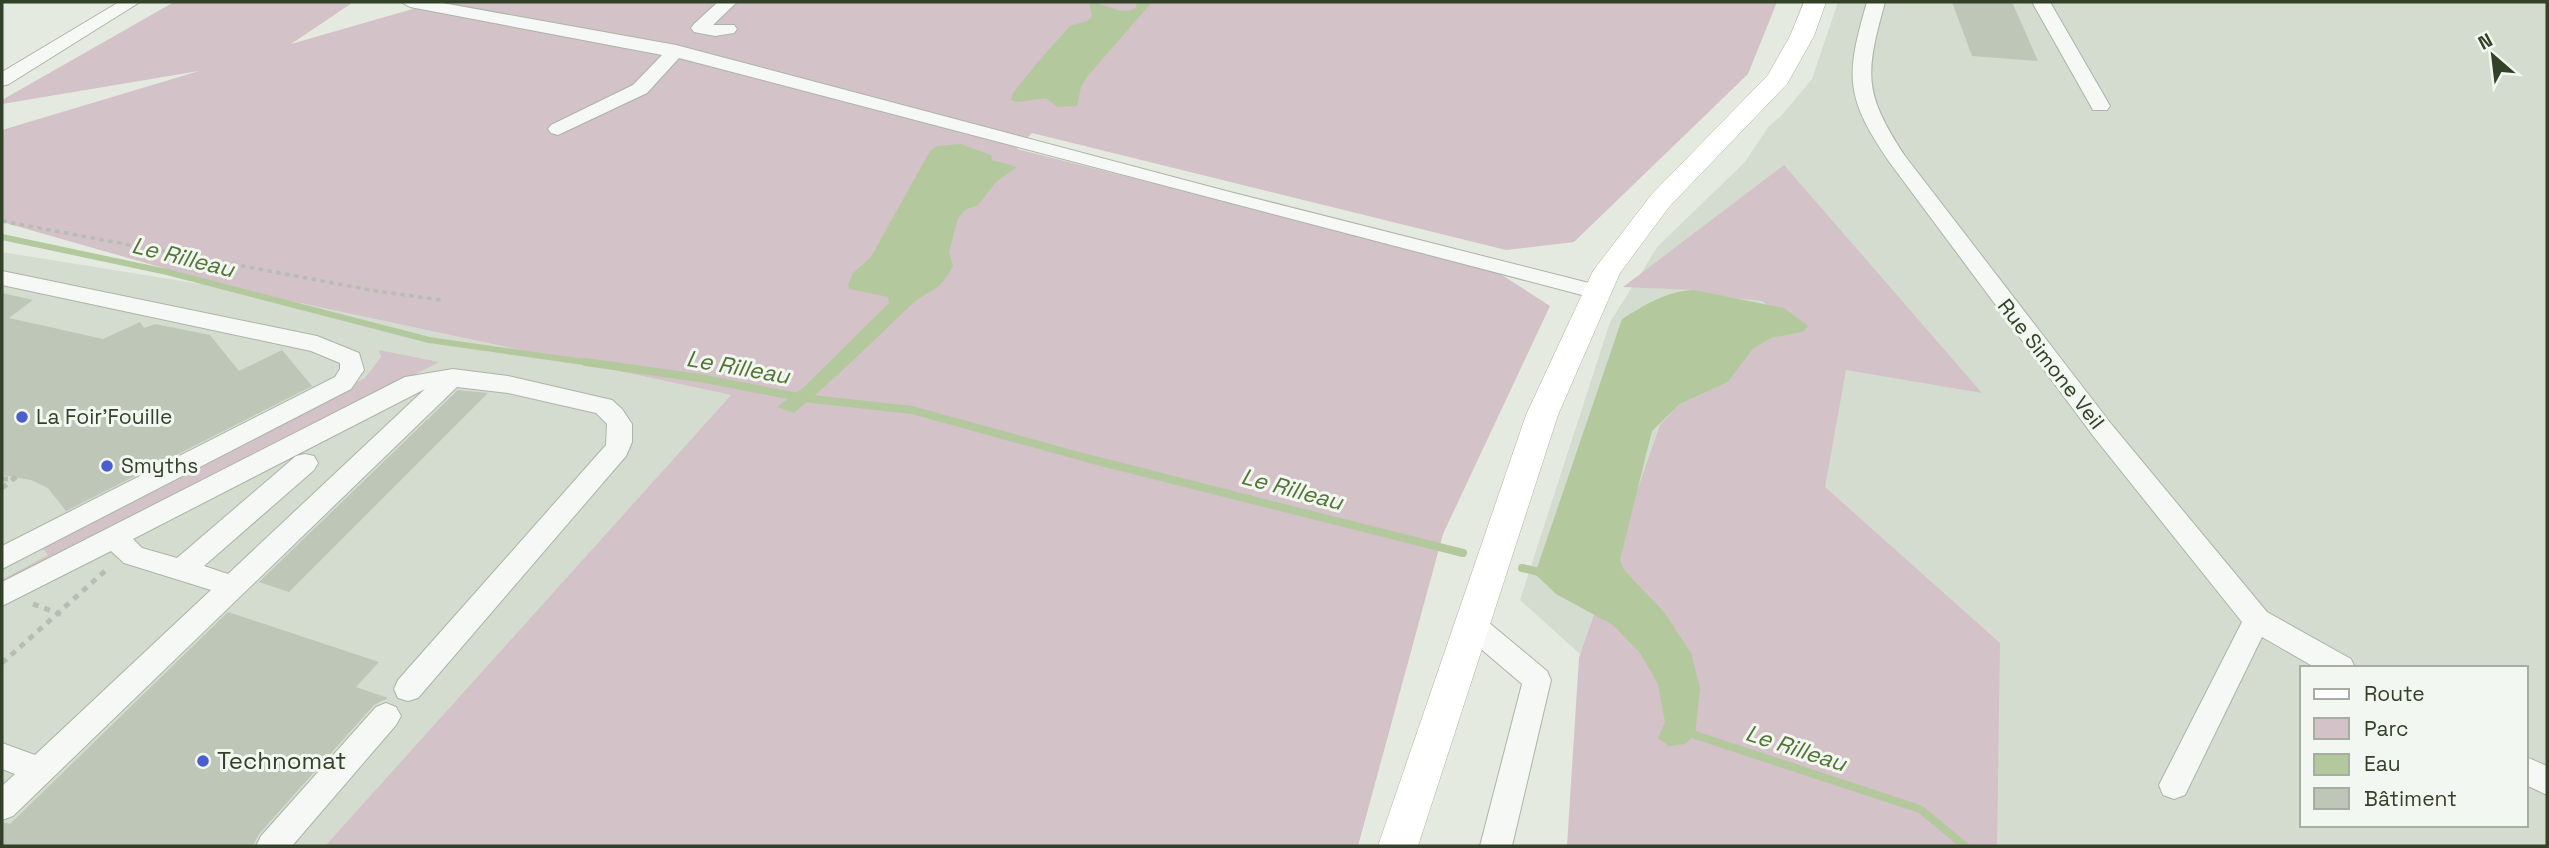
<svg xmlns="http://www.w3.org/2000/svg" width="2549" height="848" viewBox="0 0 2549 848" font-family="'Space Grotesk',sans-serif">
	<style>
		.built { fill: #d4dccf; fill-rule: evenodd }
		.green { fill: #d3c2c7 }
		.water { fill: #b3c99d }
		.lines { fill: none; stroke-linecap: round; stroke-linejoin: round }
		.stream-far1 { stroke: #b3c99d; stroke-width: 6 }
		.stream { stroke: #b3c99d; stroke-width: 8 }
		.building { fill: #bec6b8 }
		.minor-casing { stroke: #acb4a6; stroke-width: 2 }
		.major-casing { stroke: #a9b5a0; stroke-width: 1 }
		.path-far1 { stroke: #b7bdb3; stroke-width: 3.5; stroke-dasharray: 4.5 4.5; stroke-linecap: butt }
		.path { stroke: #b7bdb3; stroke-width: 5; stroke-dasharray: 6 6; stroke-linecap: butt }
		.minor { fill: #f5f8f4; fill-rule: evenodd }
		.major { fill: #fff; fill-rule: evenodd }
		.poi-dot { fill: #485fcd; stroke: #f3f7f1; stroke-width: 2.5 }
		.labels { text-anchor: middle; stroke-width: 6; stroke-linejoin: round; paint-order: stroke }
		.street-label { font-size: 21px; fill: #334129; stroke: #f3f7f1 }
		.poi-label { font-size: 21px; fill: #334129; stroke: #f3f7f1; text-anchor: start }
		.water-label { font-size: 23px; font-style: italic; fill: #537534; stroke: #f3f7f1 }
		.near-poi-label { font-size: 24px; fill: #334129; stroke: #f3f7f1; text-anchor: start }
	</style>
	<rect width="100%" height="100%" fill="#e5eae1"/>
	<!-- built -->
	<path class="built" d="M1838 2H2547V846H1567L1593 666 1520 600 1610 322 1658 246 1745 162 1768 127 1781 116 1812 79ZM2302 668H2526V825H2302Z
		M2 252 244 291 731 395 325 846H2Z"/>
	<!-- green -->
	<path class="green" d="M174 2 352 3 291 44 416 8 425 2H1777L1748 74 1574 242 1506 250 1032 133 1017 149 1491 268 1550 306 1443 534 1358 846H325L731 395 244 291 2 222V130L199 71 2 104V100Z
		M1784 165 1982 393 1846 370 1825 487 2000 643 1997 846H1567L1579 658 1660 425 1680 404 1728 382 1753 349 1771 338 1803 332 1762 301 1715 296 1694 290 1623 287Z
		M379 350 439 362 2 589V580L48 555 41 545 365 378 381 357Z"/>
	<!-- water -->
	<path class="water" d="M1089 2C1104 2 1119 17 1136 8L1137 2H1152L1087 77 1081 87 1077 106 1057 107 1046 98 1018 102 1011 100 1013 93 1037 63 1070 26 1087 21 1092 16Z
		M960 144 991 155 992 160 1017 167 996 182 978 205 965 210 958 218 949 252 953 266C938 295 929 288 910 306 872 342 835 379 794 413L777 407 804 387 889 303 888 297 849 289 848 284 853 273 871 257 930 151 937 146Z
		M1694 290 1784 308 1808 326 1803 332 1771 338 1753 349 1728 382 1680 404 1652 431 1620 560 1624 570 1664 612 1691 653 1700 688 1695 735 1685 744 1669 746 1658 738 1665 722 1658 684 1640 653 1613 625 1556 594 1535 574 1622 319C1645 305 1666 291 1694 290Z"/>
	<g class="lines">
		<!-- stream-far1 -->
		<path class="stream-far1" d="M2 237 167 272 429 340 598 364"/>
		<!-- stream -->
		<path class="stream" d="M585 362 700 378 803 398 912 410 1086 458 1463 553
			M1522 568 1543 573
			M1689 730 1695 735 1920 809 1965 846"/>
	</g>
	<!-- building -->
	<path class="building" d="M1952 2H2012L2038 61 1972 56Z
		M2 293 33 300 9 318 103 339 140 322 144 328 155 324 210 335 239 371 282 350 312 386 66 511 48 488 31 480 2 475Z
		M458 390 488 393 289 592 259 582Z
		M228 612 379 662 356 687 388 698 374 705 259 834 253 846H2V822L10 824Z"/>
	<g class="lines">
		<defs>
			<path id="minor" d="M119 2H140L9 84 2 86V72Z
				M401 2H437L676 45 1226 191 1597 285 1605 287 1608 292 1605 297 1597 299 679 58 647 93 558 135 551 133 548 129 551 125 633 85 662 55 410 7Z
				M718 2H737L713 25H734L737 29 734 33 715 36 694 32 691 28 694 24Z
				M1867 2H1885C1865 75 1863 92 1905 156L2112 425 2267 612 2351 659 2355 668H2316L2262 637 2185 795 2174 799 2163 795 2159 785 2242 622 2094 437 1890 163C1845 97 1845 77 1867 2Z
				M2032 2H2050L2110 106 2107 110H2093Z
				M2 271 317 336 359 353 364 370 351 389 2 569V546L335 377 340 369V363L311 351 2 285Z
				M453 369 508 376 612 400 622 409 632 424V442L626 456 418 698 408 701 398 698 394 689 398 680 606 445 607 424 596 413 508 393 457 387 13 816 2 820V786L15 774 2 769V743L35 755 211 590 124 563 111 551 2 606V582L405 377ZM425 389 228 574 204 566 314 470 318 463 314 456 305 454 296 456 177 558 142 548 133 539Z
				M1471 612 1481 616 1547 671 1551 680 1512 846H1480L1522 684 1461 632 1457 624 1461 616Z
				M386 703 396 707 401 716 396 725 292 846H256L261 836 376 707Z
				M2526 757 2547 766V795L2526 785Z"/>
			<path id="major" d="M1804 2H1826L1814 36 1787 84 1669 207 1620 273 1558 415 1418 846H1378L1526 415 1593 271 1651 195 1768 75 1790 36Z"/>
		</defs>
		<!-- minor casing -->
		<use href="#minor" class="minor-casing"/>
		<!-- major casing -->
		<use href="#major" class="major-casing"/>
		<!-- path-far1 -->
		<path class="path-far1" d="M2 221 376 291 441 300"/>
		<!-- path -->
		<path class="path" d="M2 479H13
			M2 488 17 476
			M33 604 65 616
			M2 663 105 571"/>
		<!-- minor -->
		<use href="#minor" class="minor"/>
		<!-- major -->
		<use href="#major" class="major"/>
	</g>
	<!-- markers -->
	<g class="poi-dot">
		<circle cx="22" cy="417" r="7"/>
		<circle cx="107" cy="466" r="7"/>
		<circle cx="203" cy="761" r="7"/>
	</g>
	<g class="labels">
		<!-- street labels -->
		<g class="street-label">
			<text transform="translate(2051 364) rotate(52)" y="7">Rue Simone Veil</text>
		</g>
		<!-- poi labels -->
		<g class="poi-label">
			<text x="36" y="424">La Foir'Fouille</text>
			<text x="121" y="473">Smyths</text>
		</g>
		<!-- water labels -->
		<g class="water-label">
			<text transform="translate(183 257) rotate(14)" y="8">Le Rilleau</text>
			<text transform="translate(738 367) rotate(10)" y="8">Le Rilleau</text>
			<text transform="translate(1292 489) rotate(15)" y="8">Le Rilleau</text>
			<text transform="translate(1796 748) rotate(18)" y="8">Le Rilleau</text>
		</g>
		<!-- near-poi labels -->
		<g class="near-poi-label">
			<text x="217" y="769">Technomat</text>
		</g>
	</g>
	<!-- border -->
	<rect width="2549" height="848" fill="none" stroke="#334129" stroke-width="7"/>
	<!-- legend -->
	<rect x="2300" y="666" width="228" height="161" fill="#f3f7f1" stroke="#a6aea1" stroke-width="2"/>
	<rect x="2314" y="689" width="35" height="10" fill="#ffffff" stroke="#a6aea1" stroke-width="2"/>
	<text x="2364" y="701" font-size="21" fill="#334129">Route</text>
	<rect x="2314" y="718" width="35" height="21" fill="#d3c2c7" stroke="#a6aea1" stroke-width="2"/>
	<text x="2364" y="736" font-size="21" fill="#334129">Parc</text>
	<rect x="2314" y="754" width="35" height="21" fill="#b3c99d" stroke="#a6aea1" stroke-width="2"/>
	<text x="2364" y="771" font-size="21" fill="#334129">Eau</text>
	<rect x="2314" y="788" width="35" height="21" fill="#bec6b8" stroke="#a6aea1" stroke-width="2"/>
	<text x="2364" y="806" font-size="21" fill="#334129">Bâtiment</text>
	<!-- north arrow -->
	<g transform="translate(2493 56) rotate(332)" stroke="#f3f7f1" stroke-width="5" paint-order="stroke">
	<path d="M0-5L12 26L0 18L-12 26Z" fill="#334129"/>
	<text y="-10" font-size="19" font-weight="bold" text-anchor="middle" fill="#334129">N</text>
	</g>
</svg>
